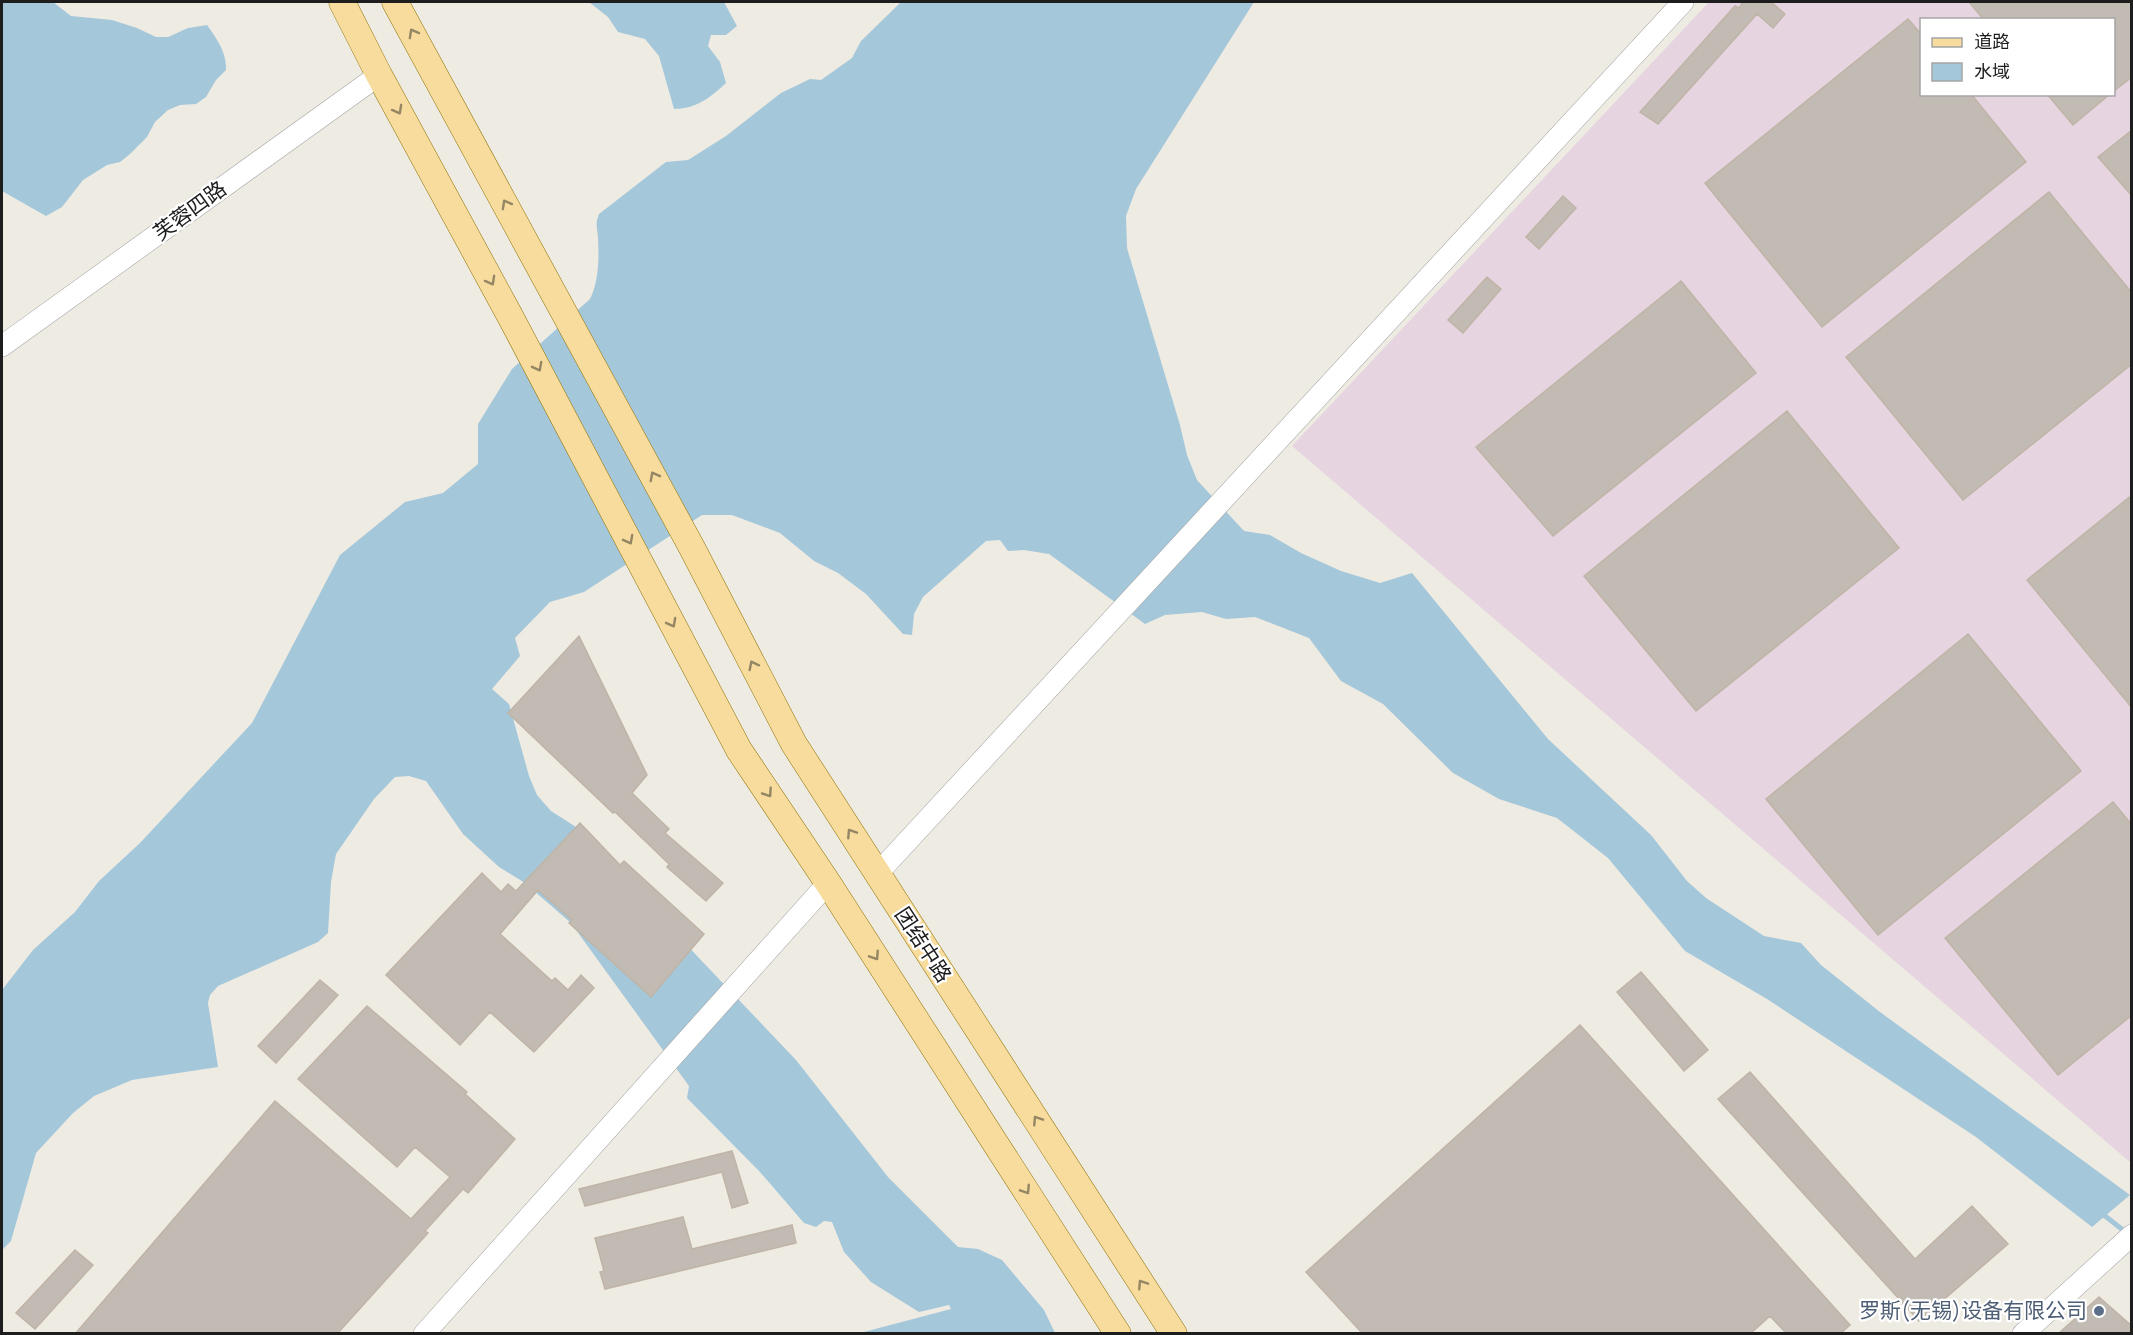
<svg xmlns="http://www.w3.org/2000/svg" width="2133" height="1335" viewBox="0 0 2133 1335" font-family="Manrope,'Noto Sans SC',sans-serif">
	<style>
		.industrial { fill: #e6d5e1; fill-rule: evenodd }
		.water { fill: #a5c7da }
		.lines { fill: none; stroke-linecap: round; stroke-linejoin: round }
		.stream { stroke: #a5c7da; stroke-width: 5 }
		.building { fill: #c2bbb3; stroke: #bfb4a6; stroke-width: 1.5 }
		.minor-casing { stroke: #a4a4a4; stroke-width: 22 }
		.major-casing { stroke: #8f7306; stroke-width: 27 }
		.minor { stroke: #fff; stroke-width: 21 }
		.major { stroke: #f7dc9e; stroke-width: 26 }
		.oneway { stroke: #958664 }
		.service-dot { fill: #5c6f8a; stroke: #fff; stroke-width: 2 }
		.labels { text-anchor: middle; stroke-width: 4.5; stroke-linejoin: round; paint-order: stroke }
		.street-label { font-size: 21px; fill: #1d1d1d; stroke: #fff }
		.service-label { font-size: 21px; fill: #4e5e75; stroke: #fff; text-anchor: end }
	</style>
	<rect width="100%" height="100%" fill="#eeebe3"/>
	<!-- industrial -->
	<path class="industrial" d="M1709 2H2131V1163L1292 446ZM1922 20H2114V94H1922Z"/>
	<!-- water -->
	<path class="water" d="M2 2H53L71 16 112 20 137 28 156 37H168L188 28 207 25C217 39 227 53 226 70L216 80 206 97 196 104 180 105 168 110 155 122 147 137 130 154 120 162 107 165 83 180 62 207 46 216 2 191Z
		M589 2H724L737 26 726 35H711L708 46 720 62 726 83C711 97 696 109 674 109L659 56 645 39 618 32 608 17Z
		M901 2H1254L1136 189 1126 216 1127 248 1180 425 1187 455 1197 480 1244 531 1270 535 1301 553 1341 571 1380 583 1412 573 1548 739 1651 835 1687 881 1706 898 1764 936 1801 943 1821 965 1880 1012 2130 1195 2092 1227 1976 1137 1767 999 1685 951 1608 858 1557 818 1499 799 1453 773 1383 704 1341 681 1309 638 1255 617 1226 619 1202 612 1165 615 1145 624 1049 554 1024 550 1008 551 1000 540 986 541 923 597 914 614 912 635 903 634 866 594 838 573 814 561 780 533 732 515H702L584 592 550 602 515 638 520 656 492 689 509 704 529 776 537 795 551 811 587 834 679 937 796 1060 888 1177 958 1247 978 1249 1002 1260 1044 1310 1055 1333H860L951 1309 949 1305 919 1312 871 1282 844 1252 832 1222 824 1221 816 1227 804 1223 760 1172 687 1098 689 1086 571 923 525 883 499 867 463 834 426 781 409 776 395 777 374 799 336 854 331 882 328 933 318 942 218 986 210 995 208 1003 218 1067 132 1080 94 1096 73 1113 36 1153 11 1241 2 1250V990L33 950 75 912 99 881 140 843 252 723 340 555 405 502 443 493 478 464V424L512 369 590 299C599 281 599 258 598 237 597 227 595 224 599 214L666 162 688 160 726 136 781 93 810 79 821 80 852 58 861 41Z"/>
	<g class="lines">
		<!-- stream -->
		<path class="stream" d="M2100 1212 2128 1234"/>
	</g>
	<!-- building -->
	<path class="building" d="M1743 2H1771L1785 14 1773 28 1757 14 1658 124 1640 112 1735 6 1739 8Z
		M1969 2H2132V77L2114 91V20H1984Z
		M1908 19 1922 35V94H1971L2026 162 1822 327 1705 183Z
		M2047 94H2110L2073 125Z
		M2132 130V196L2098 157Z
		M2049 192 2132 293V364L1963 500 1846 357Z
		M1563 196 1576 208 1539 249 1526 237Z
		M1487 277 1501 289 1463 333 1448 320Z
		M1681 281 1756 373 1553 536 1476 447Z
		M1787 411 1899 548 1696 711 1584 576Z
		M2132 495V708L2027 580Z
		M1968 634 2081 771 1878 935 1766 799Z
		M579 636 647 775 632 793 669 829 665 833 723 883 706 901 667 867 669 864 615 812 613 813 508 713Z
		M2113 802 2132 825V1015L2058 1075 1945 938Z
		M580 823 620 865 624 861 704 934 651 997 569 923 572 920 538 890 500 934 552 981 555 978 568 990 581 975 594 988 534 1052 490 1012 460 1045 386 975 482 873 501 892 508 884 516 891Z
		M1641 972 1708 1050 1684 1071 1617 992Z
		M320 980 338 995 276 1063 258 1046Z
		M367 1006 467 1092 465 1094 515 1139 468 1193 463 1189 425 1231 428 1233 337 1334H75L275 1101 411 1219 450 1177 415 1147 397 1167 298 1079Z
		M1580 1025 1850 1325 1840 1334H1787L1770 1316 1750 1334H1363L1306 1272Z
		M1750 1072 1915 1259 1972 1206 2008 1244 1919 1321 1718 1099Z
		M732 1151 748 1203 732 1208 722 1172 585 1206 579 1189Z
		M683 1217 692 1249 792 1225 796 1243 605 1289 600 1272 604 1271 595 1238Z
		M75 1250 93 1265 35 1329 16 1313Z
		M2099 1297 2132 1326V1334H2058Z"/>
	<g class="lines">
		<defs>
			<path id="minor" d="M2 346 379 75
				M877 874 1683 2
				M424 1334 828 883
				M2023 1334 2132 1235"/>
			<path id="major" d="M342 2 379 75 510 316 739 750 828 883 1118 1334
				M395 2 691 546 794 744 1174 1334"/>
		</defs>
		<!-- minor casing -->
		<use href="#minor" class="minor-casing"/>
		<!-- major casing -->
		<use href="#major" class="major-casing"/>
		<!-- minor -->
		<use href="#minor" class="minor"/>
		<!-- major -->
		<use href="#major" class="major"/>
	</g>
	<!-- one-way arrows -->
	<defs><path id="oneway-chevron" d="M-2-3.5L2.5 0L-2 3.5" fill="none" stroke-width="1.6" stroke-linecap="round" stroke-linejoin="round" transform="scale(1.5)"/></defs>
	<g class="oneway">
		<use href="#oneway-chevron" transform="translate(413 33) rotate(-119)"/>
		<use href="#oneway-chevron" transform="translate(398 110) rotate(61)"/>
		<use href="#oneway-chevron" transform="translate(506 204) rotate(-119)"/>
		<use href="#oneway-chevron" transform="translate(491 281) rotate(61)"/>
		<use href="#oneway-chevron" transform="translate(538 367) rotate(62)"/>
		<use href="#oneway-chevron" transform="translate(654 476) rotate(-118)"/>
		<use href="#oneway-chevron" transform="translate(629 540) rotate(62)"/>
		<use href="#oneway-chevron" transform="translate(672 623) rotate(62)"/>
		<use href="#oneway-chevron" transform="translate(753 665) rotate(-117)"/>
		<use href="#oneway-chevron" transform="translate(768 793) rotate(56)"/>
		<use href="#oneway-chevron" transform="translate(851 833) rotate(-123)"/>
		<use href="#oneway-chevron" transform="translate(875 956) rotate(57)"/>
		<use href="#oneway-chevron" transform="translate(1037 1120) rotate(-123)"/>
		<use href="#oneway-chevron" transform="translate(1026 1190) rotate(57)"/>
		<use href="#oneway-chevron" transform="translate(1142 1284) rotate(-123)"/>
	</g>
	<!-- markers -->
	<circle class="service-dot" cx="2099" cy="1311" r="6"/>
	<g class="labels">
		<!-- street labels -->
		<g class="street-label">
			<text transform="translate(190 211) rotate(-36)" y="7">芙蓉四路</text>
			<text transform="translate(923 945) rotate(57)" y="7">团结中路</text>
		</g>
		<!-- service labels -->
		<g class="service-label">
			<text x="2087" y="1318">罗斯(无锡)设备有限公司</text>
		</g>
	</g>
	<!-- border -->
	<rect width="2133" height="1335" fill="none" stroke="#1d1d1d" stroke-width="6"/>
	<!-- legend -->
	<rect x="1920" y="18" width="195" height="78" fill="#ffffff" stroke="#a5a5a5" stroke-width="1.5"/>
	<rect x="1932" y="38" width="30" height="9" fill="#f7dc9e" stroke="#a5a5a5" stroke-width="1.5"/>
	<text x="1974" y="48" font-size="18" fill="#1d1d1d">道路</text>
	<rect x="1932" y="63" width="30" height="18" fill="#a5c7da" stroke="#a5a5a5" stroke-width="1.5"/>
	<text x="1974" y="78" font-size="18" fill="#1d1d1d">水域</text>
</svg>
